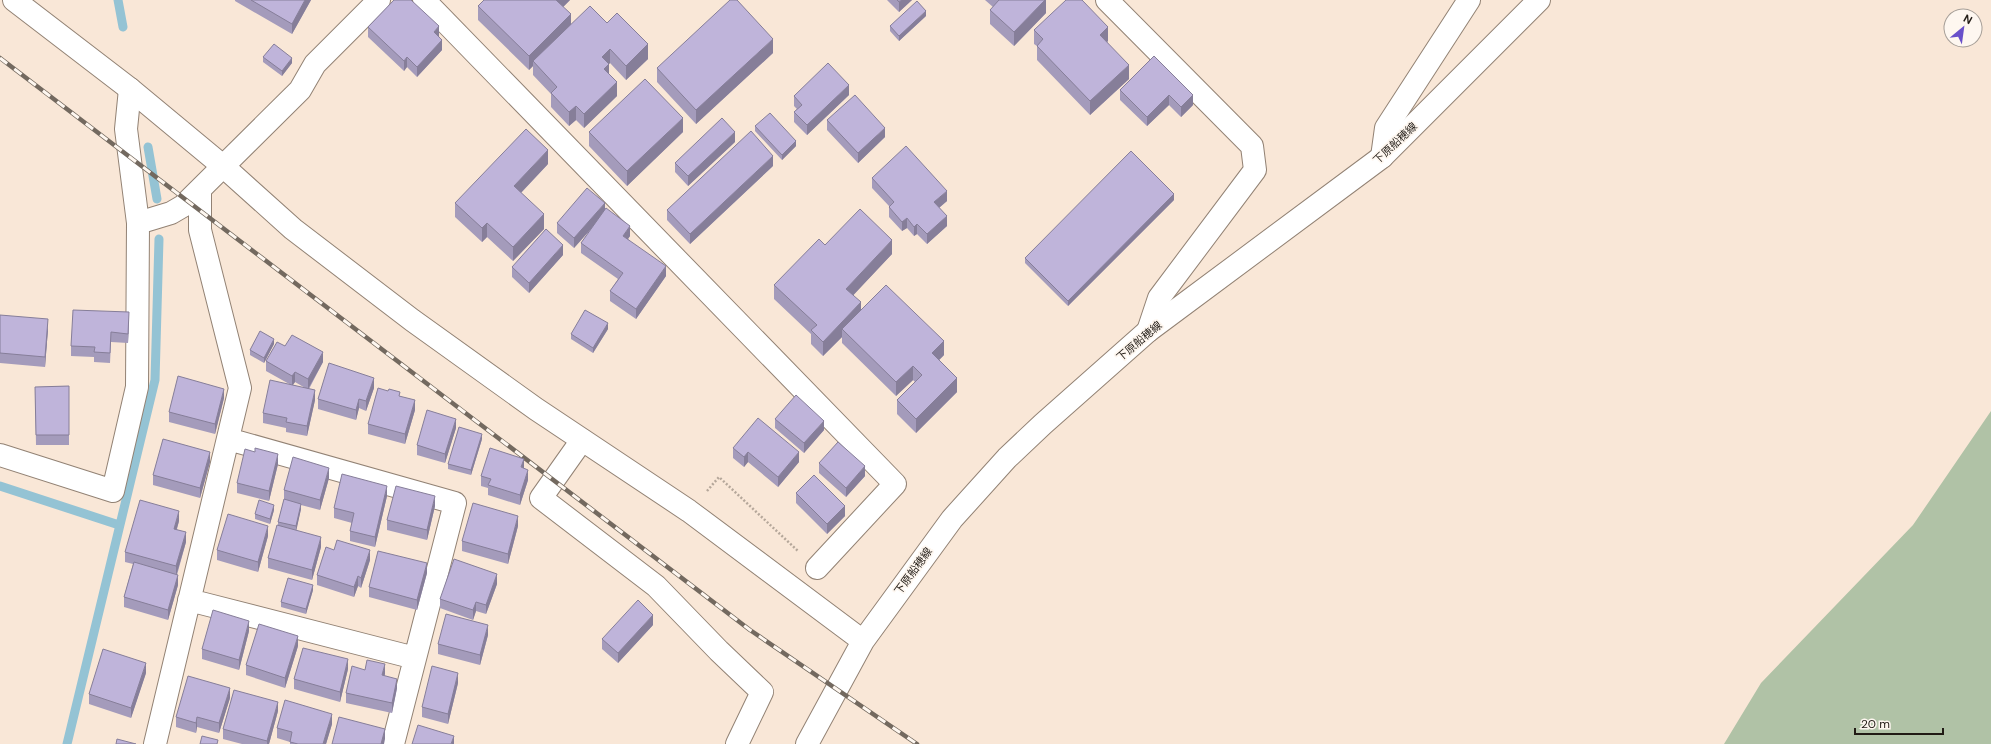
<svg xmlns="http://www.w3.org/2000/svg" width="1991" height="744" viewBox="0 0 1991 744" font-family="'DM Sans','Noto Sans JP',sans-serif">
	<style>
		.green { fill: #b0c2a6 }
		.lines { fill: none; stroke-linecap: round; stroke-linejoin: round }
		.stream { stroke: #94c3d4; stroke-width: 9 }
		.street-casing { stroke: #928274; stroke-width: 24 }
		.secondary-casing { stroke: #928274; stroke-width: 24 }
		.path { stroke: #b5a79a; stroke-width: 2.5; stroke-dasharray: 2 2; stroke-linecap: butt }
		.street { stroke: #fff; stroke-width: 22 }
		.secondary { stroke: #fff; stroke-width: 22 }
		.rail-casing { stroke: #73695f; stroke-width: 4.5 }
		.rail { stroke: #fef7f0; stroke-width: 3; stroke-dasharray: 9; stroke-linecap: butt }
		.wall { fill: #a49bbb; fill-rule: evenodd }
		.shaded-wall { fill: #867e99 }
		.building { fill: #bfb4da; stroke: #867e99 }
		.labels { text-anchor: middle; stroke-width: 3.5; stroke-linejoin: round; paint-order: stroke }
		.street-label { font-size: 11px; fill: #211b15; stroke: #fef7f0 }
	</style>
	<rect width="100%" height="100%" fill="#f9e7d7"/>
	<!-- green -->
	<path class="green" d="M1991 411V744H1724L1761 683 1913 525Z"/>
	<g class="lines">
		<!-- stream -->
		<path class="stream" d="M118 0 123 27
			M148 147 157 199
			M0 486 119 525
			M67 744 155 380 159 239"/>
		<defs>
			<path id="street" d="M424 0 895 484 817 568
				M1107 0 1252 146 1255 170 1159 298 1148 331
				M130 89 126 129 138 223
				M1382 157 1386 128 1469 0
				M228 439 455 503 393 744
				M582 440 541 498 656 586 719 651 762 692 737 744
				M0 455 113 491 137 387 138 223 171 213 183 206 300 90 315 64 379 0
				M189 600 415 658
				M155 744 240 388 200 230V190"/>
			<path id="secondary" d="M14 0 130 89 224 167 293 229 412 320 536 409 689 511 863 641
				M807 744 863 641 952 519 1007 458 1043 424 1148 331 1382 157 1539 0"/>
		</defs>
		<!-- street casing -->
		<use href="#street" class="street-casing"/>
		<!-- secondary casing -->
		<use href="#secondary" class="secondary-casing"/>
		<!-- path -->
		<path class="path" d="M707 491 719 477 798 551"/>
		<!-- street -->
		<use href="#street" class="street"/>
		<!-- secondary -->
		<use href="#secondary" class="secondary"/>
		<defs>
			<path id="rail" d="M0 58 750 630 917 744"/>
		</defs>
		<!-- rail casing -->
		<use href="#rail" class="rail-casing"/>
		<!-- rail -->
		<use href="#rail" class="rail"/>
	</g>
	<!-- wall -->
	<path class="wall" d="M235 0H311L292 34 235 1Z
		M484 0H570L563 7 571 25 607 23 648 59 626 80 610 63 609 64V74L617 96 584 128 576 120 569 126 551 107V94L533 75V66L529 70 478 20V6Z
		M887 0H912L899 12Z
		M985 0H1046V13L1014 46 990 24V10L993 7Z
		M926 16 899 41 890 31V26Z
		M368 27 439 36 442 50 417 77 407 67 404 71 368 37Z
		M1034 30 1108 41 1107 42 1129 79 1090 115 1037 60V46L1034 44Z
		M773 53 696 124 657 82V68Z
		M1154 56 1193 105 1181 117 1169 105 1147 126 1120 100V90Z
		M263 57 292 63 282 76 263 62Z
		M849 95 807 135 794 122V112L797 109 794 106V96Z
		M827 120 885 137 858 163 827 130Z
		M755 126 796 146 782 160 755 131Z
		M589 132H683L627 186 589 146Z
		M735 142 688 186 675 172V163Z
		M548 164 521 193 544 229 513 261 487 237 482 242 455 217V203Z
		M773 166 690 244 667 220V210Z
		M872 178 947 201 939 208 947 226 927 244 917 234 914 236 907 228 902 231 889 217V206L872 188Z
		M1174 200 1068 306 1025 263V258Z
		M605 210 630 236 628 239 666 276 636 319 610 301V291L618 279 581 253V243L592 228 574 248 557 233V223Z
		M825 245 892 254 853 295 861 310 944 355 939 360 957 392 916 433 897 414V400L915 382 913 380 896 396 842 343V337L823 356 811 344V334L774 299V285Z
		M563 255 529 293 512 277V267Z
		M0 315 48 329 45 367 0 363Z
		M129 322 128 343 111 342 110 363 94 362V357L71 356V346Z
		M608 329 593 353 571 339V334Z
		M274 344 264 363 250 355V350Z
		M285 346 323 362 309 389 315 400 307 436 286 432V428L263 423V413L291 385 266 371V361ZM295 382 307 389 293 385Z
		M69 386V445H36L35 387Z
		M374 388 366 411 359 408 356 420 318 409V399Z
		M400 396 415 410 405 444 368 434V424Z
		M224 398 215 434 169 422V412Z
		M775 419 824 430 804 453 775 428Z
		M456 428 445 463 417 455V445Z
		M482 439 471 475 448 469V464Z
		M733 448 799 462 778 487 748 462 744 467 733 458Z
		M210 462 200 498 153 485V475Z
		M819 463 865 476 846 497 819 473Z
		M278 464 269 501 237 493V483Z
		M524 468 528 480 520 505 488 495V488L481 486V476Z
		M329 478 320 510 301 505V509L296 530 321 547 312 580 268 568V558L278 525V522L284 499V490Z
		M796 493 845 516 827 534 796 503Z
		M387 496 375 547 350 541V531L352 523 334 518V508Z
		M435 506 427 540 387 530V520Z
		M274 510 270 524 255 519V514Z
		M179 521 177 529 186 542 177 575 178 585 168 620 124 607V597L133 564 125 562V552Z
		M518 526 508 564 462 551V541Z
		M268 536 258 572 217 560V550Z
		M334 550 370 560 361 588 358 586 354 597 317 585V575Z
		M427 573 417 610 369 597V587Z
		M497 584 486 614 476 611 473 620 440 608V599Z
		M313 590 306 614 281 607V602Z
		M653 625 618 663 602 649V639Z
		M249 631 239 670 202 659V649Z
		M488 635 480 665 438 654V644Z
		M298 646 285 688 246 675V665Z
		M348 669 340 702 294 689V679Z
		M146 673 131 718 89 704V694Z
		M385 674 384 676 397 688 392 713 346 703V693Z
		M458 683 448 724 422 717V707Z
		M230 698 219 733 197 727 196 733 176 727V717Z
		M278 711 269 744H242L223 739V729Z
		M332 724 326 744H290V742L277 738V728Z"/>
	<!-- shaded-wall -->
	<path class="shaded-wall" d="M305 0H311L292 34V24Z
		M556 0H570L556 14Z
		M902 0H912L899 12V2Z
		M1045 0H1046V13L1014 46V32Z
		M926 11V16L899 41V36Z
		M571 14V28L533 61V66L529 70V56Z
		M439 26V36L434 42V32Z
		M1108 27V41L1100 49V35Z
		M773 39V53L696 124V110Z
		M442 40V50L417 77V67Z
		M648 44V59L626 80V66Z
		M610 49V63L602 71V57Z
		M407 57V67L404 71V61Z
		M292 58V63L282 76V71Z
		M609 64V78L604 69Z
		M1129 65V79L1090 115V101Z
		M617 82V96L584 128V114Z
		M849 85V95L807 135V125Z
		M1169 95V105L1147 126V117Z
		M1193 95V105L1181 117V107Z
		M576 106V120L569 126V112Z
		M683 118V132L627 186V171Z
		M885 128V137L858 163V153Z
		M735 132V142L688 186V176Z
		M796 141V146L782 160V155Z
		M548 150V164L514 200V186Z
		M773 156V166L690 244V234Z
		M947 191V201L934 212V202Z
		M1174 194V200L1068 306V301Z
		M605 203V213L574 248V238Z
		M544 214V229L513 261V247Z
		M947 216V226L927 244V234Z
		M907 218V228L902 231V222Z
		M487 223V237L482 242V228Z
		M917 224V234L914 236V227Z
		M630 226V236L623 246V236Z
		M892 240V254L846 303V289Z
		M563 245V255L529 293V283Z
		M666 266V276L636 319V309Z
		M861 302V316L842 329V337L823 356V342Z
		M129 312V322L128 343V334Z
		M48 319V329L45 367V357Z
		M608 323V329L593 353V348Z
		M274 339V344L264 363V358Z
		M944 341V355L932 367V353Z
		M323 352V362L308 389V379Z
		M913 366V380L896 396V382Z
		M295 372V382L292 386V376Z
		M374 378V388L366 411V401Z
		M957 378V392L916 433V419Z
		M224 389V398L215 434V424Z
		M315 390V400L307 436V426Z
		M359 399V408L356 420V410Z
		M415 400V410L405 444V434Z
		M456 419V428L445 463V454Z
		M824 421V430L804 453V443Z
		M482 434V439L471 475V470Z
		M210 452V462L200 498V488Z
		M748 452V462L744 467V457Z
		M799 452V462L778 487V477Z
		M278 454V464L269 501V491Z
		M524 459V469L521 467Z
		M865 466V476L846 497V488Z
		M329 468V478L320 510V500Z
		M528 470V480L520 505V495Z
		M387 486V496L375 547V537Z
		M435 496V506L427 540V530Z
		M301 504V509L296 532V526Z
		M274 505V510L270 524V519Z
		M845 506V516L827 534V524Z
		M179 511V521L174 538V529Z
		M518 516V526L508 564V554Z
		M268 526V536L258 572V562Z
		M186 532V542L176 576V566Z
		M321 537V547L312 580V570Z
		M370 550V560L361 588V578Z
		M427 563V573L417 610V600Z
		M497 574V584L486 614V605Z
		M178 575V585L168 620V610Z
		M358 576V586L354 597V587Z
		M313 585V590L306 614V609Z
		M476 602V611L473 620V610Z
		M653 615V625L618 663V653Z
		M249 621V631L239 670V660Z
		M488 625V635L480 665V655Z
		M298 636V646L285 688V678Z
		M348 659V669L340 702V692Z
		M146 663V673L131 718V708Z
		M385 664V674L382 685V675Z
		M458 673V683L448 724V714Z
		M397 679V688L392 713V703Z
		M230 688V698L219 733V723Z
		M278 702V711L269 744H267V741Z
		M332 714V724L326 744H323Z
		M197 717V727L196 733V723Z
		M385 729V739L384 744H381Z
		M454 736V744H451Z"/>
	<!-- building -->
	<path class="building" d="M251 0H305L292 24Z
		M394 0H411L439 26 434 32 442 40 417 67 407 57 404 61 368 27Z
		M484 0H556L571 14 529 56 478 6Z
		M730 0H737L773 39 696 110 657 68Z
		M897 0H902L899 2Z
		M999 0H1045L1014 32 990 10Z
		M1066 0H1082L1108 27 1100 35 1129 65 1090 101 1037 46 1043 39 1034 30Z
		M917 1 926 11 899 36 890 26Z
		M590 6 607 23 617 13 648 44 626 66 610 49 602 57 609 64 604 69 617 82 584 114 576 106 569 112 551 93 557 87 533 61Z
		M274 44 292 58 282 71 263 57Z
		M1154 56 1193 95 1181 107 1169 95 1147 117 1120 90Z
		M828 63 849 85 807 125 794 112 802 105 794 96Z
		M645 79 683 118 627 171 589 132Z
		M855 95 885 128 858 153 827 120Z
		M770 113 796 141 782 155 755 126Z
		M722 118 735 132 688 176 675 163Z
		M526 129 548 150 514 186 544 214 513 247 487 223 482 228 455 203Z
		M751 131 773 156 690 234 667 210Z
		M906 146 947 191 934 202 947 216 927 234 917 224 914 227 907 218 902 222 889 207 894 202 872 178Z
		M1131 151 1174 194 1068 301 1025 258Z
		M587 188 605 203 574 238 557 223Z
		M606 208 630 226 623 236 666 266 636 309 610 291 623 273 581 243Z
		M860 209 892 240 846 289 861 302 823 342 811 330 817 325 774 285 819 239 825 245Z
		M546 229 563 245 529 283 512 267Z
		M886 285 944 341 932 353 957 378 916 419 897 400 922 375 913 366 896 382 842 329Z
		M73 310 129 312 128 334 111 332 110 353 94 352 95 347 71 346Z
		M585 310 608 323 593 348 571 334Z
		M0 315 48 319 45 357 0 353Z
		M260 331 274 339 264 358 250 350Z
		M292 335 323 352 308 379 295 372 292 376 266 361 277 342 285 346Z
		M329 363 374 378 366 401 359 399 356 410 318 399Z
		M178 376 224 389 215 424 169 412Z
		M270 380 315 390 307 426 286 422 287 418 263 413Z
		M69 386V435H36L35 387Z
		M378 388 388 391 389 389 400 392 399 396 415 400 405 434 368 424Z
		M796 395 824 421 804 443 775 419Z
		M427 410 456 419 445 454 417 445Z
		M758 418 799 452 778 477 748 452 744 457 733 448Z
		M459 427 482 434 471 470 448 464Z
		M163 439 210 452 200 488 153 475Z
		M838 442 865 466 846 488 819 463Z
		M255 448 278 454 269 491 237 483 245 449 255 452Z
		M490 448 524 459 521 467 528 470 520 495 488 485 491 479 481 476Z
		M293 457 329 468 320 500 284 490Z
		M342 474 387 486 375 537 350 531 354 513 334 508Z
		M814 475 845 506 827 524 796 493Z
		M396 486 435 496 427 530 387 520Z
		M284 499 301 504 296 526 278 522Z
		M140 500 179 511 174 529 186 532 176 566 125 552Z
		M259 500 274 505 270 519 255 514Z
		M473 503 518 516 508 554 462 541Z
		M228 514 268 526 258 562 217 550Z
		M277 525 321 537 312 570 268 558Z
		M337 540 370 550 361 578 358 576 354 587 317 575 326 547 334 550Z
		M378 551 427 563 417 600 369 587Z
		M454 559 497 574 486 605 476 602 473 610 440 599Z
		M134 562 178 575 168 610 124 597Z
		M288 578 313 585 306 609 281 602Z
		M638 600 653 615 618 653 602 639Z
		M213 610 249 621 239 660 202 649Z
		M446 614 488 625 480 655 438 644Z
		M259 624 298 636 285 678 246 665Z
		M303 648 348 659 340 692 294 679Z
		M103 649 146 663 131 708 89 694Z
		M367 660 385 664 382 675 397 679 392 703 346 693 352 666 365 670Z
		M432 666 458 673 448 714 422 707Z
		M188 676 230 688 219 723 197 717 196 723 176 717Z
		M234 690 278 702 267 741 223 729Z
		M285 700 332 714 323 744H298L290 742 292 732 277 728Z
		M339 717 385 729 381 744H332Z
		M418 725 454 736 451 744H412Z
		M202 736 218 740 217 744H200Z
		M117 739 136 744H116Z"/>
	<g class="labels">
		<!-- street labels -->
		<g class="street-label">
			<text transform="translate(1395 143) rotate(-43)" y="4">下原船穂線</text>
			<text transform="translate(1139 341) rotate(-40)" y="4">下原船穂線</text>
			<text transform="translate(913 571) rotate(-54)" y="4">下原船穂線</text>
		</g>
	</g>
	<!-- north arrow -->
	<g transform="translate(1963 28) rotate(29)"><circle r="19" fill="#fef7f0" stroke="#a69f98"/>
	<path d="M0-3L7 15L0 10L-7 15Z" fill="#6950ca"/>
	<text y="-6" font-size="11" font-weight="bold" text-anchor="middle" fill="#211b15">N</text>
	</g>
	<!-- scale -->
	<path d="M1855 728v6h88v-6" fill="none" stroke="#211b15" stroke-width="2"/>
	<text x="1861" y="728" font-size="12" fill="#211b15" stroke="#fef7f0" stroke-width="3" paint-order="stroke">20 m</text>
</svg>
